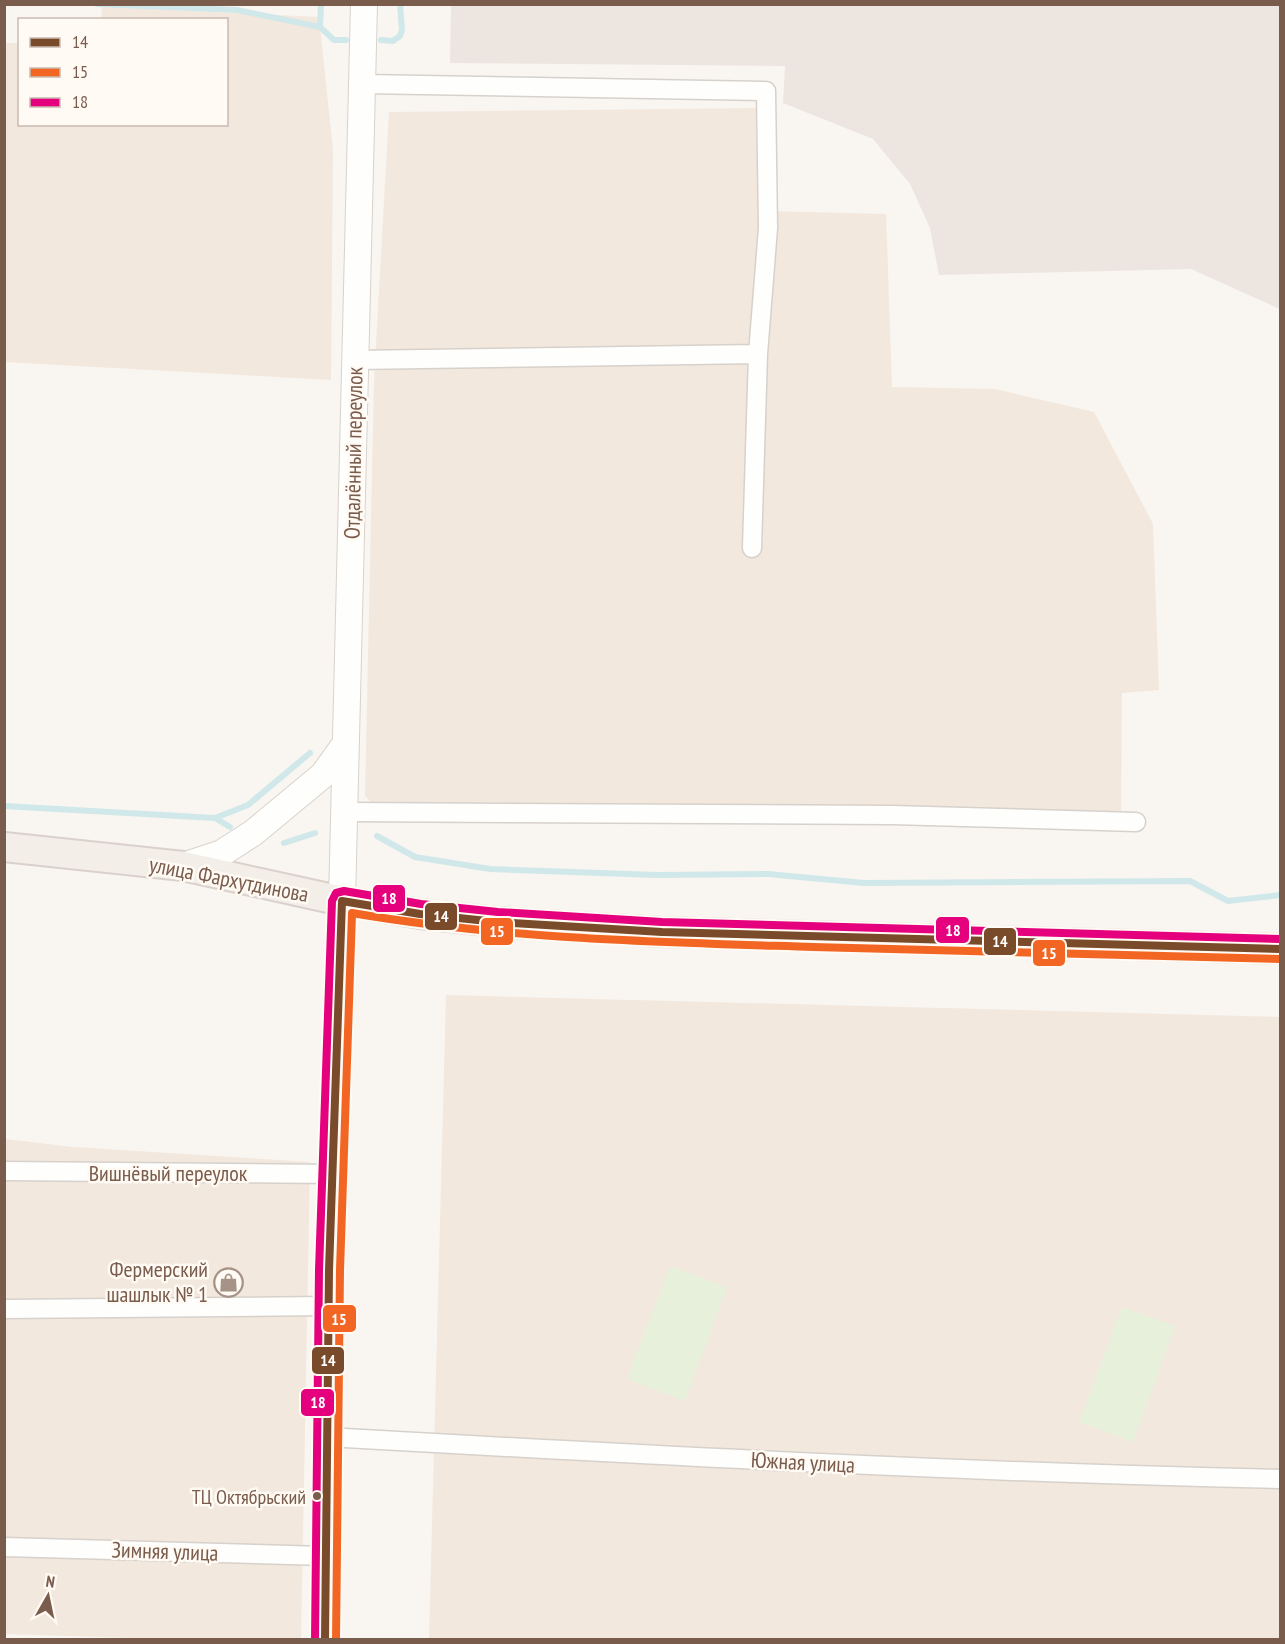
<svg xmlns="http://www.w3.org/2000/svg" width="1285" height="1644" viewBox="0 0 1285 1644" font-family="'PT Sans Narrow',sans-serif">
	<style>
		.residential { fill: #f2e8de }
		.industrial { fill: #ede5e0 }
		.green { fill: #e7f0db }
		.lines { fill: none; stroke-linecap: round; stroke-linejoin: round }
		.stream { stroke: #d0e8ea; stroke-width: 6 }
		.minor-casing { stroke: #d7d1cb; stroke-width: 21 }
		.tertiary-casing { stroke: #d7d1cb; stroke-width: 26 }
		.secondary-casing { stroke: #d9d2cb; stroke-width: 28 }
		.primary-casing { stroke: #dad1cc; stroke-width: 32 }
		.minor { stroke: #fefefd; stroke-width: 18 }
		.tertiary { stroke: #fefefd; stroke-width: 22 }
		.secondary { stroke: #fefefd; stroke-width: 26 }
		.primary { stroke: #f3eee8; stroke-width: 28 }
		.bus-1-casing { stroke: #fffaf3; stroke-width: 12 }
		.bus-2-casing { stroke: #fffaf3; stroke-width: 12 }
		.bus-3-casing { stroke: #fffaf3; stroke-width: 12 }
		.bus-1 { stroke: #7a4b2a; stroke-width: 8 }
		.bus-2 { stroke: #f26522; stroke-width: 8 }
		.bus-3 { stroke: #e5007d; stroke-width: 8 }
		.bus-dot { fill: #7a5c4d; stroke: #fffaf3; stroke-width: 2 }
		.labels { text-anchor: middle; stroke-width: 5; stroke-linejoin: round; paint-order: stroke }
		.bus-label { font-size: 20px; fill: #7a5c4d; stroke: #fffaf3; text-anchor: end }
		.street-label { font-size: 22px; fill: #7a5c4d; stroke: #fffaf3 }
		.poi-label { font-size: 22px; fill: #7a5c4d; stroke: #fffaf3; text-anchor: end }
		.line-badge { stroke: #fffaf3; stroke-width: 2 }
		.badge-label { font-size: 16px; text-anchor: middle; font-weight: bold; fill: #fff }
	</style>
	<rect width="100%" height="100%" fill="#f9f5f0"/>
	<!-- residential -->
	<path class="residential" d="M102 7 319 17 333 150 331 380 5 362V43H19L20 124H226V20L101 19Z
		M759 108 764 211 886 214 892 387 995 389 1094 412 1153 524 1159 690 1122 693 1121 816 374 805 365 796 374 380 389 112Z
		M446 995 1280 1017V1639L429 1640Z
		M5 1139 73 1147 310 1162 301 1639H161L5 1634Z"/>
	<!-- industrial -->
	<path class="industrial" d="M451 5H1280V309L1191 269 939 275 930 228 910 184 873 139 783 103 785 66 450 63Z"/>
	<!-- green -->
	<path class="green" d="M670 1266 727 1287 685 1401 627 1379Z
		M1122 1307 1175 1326 1133 1442 1079 1422Z"/>
	<g class="lines">
		<!-- stream -->
		<path class="stream" d="M97 4 237 10 320 27 334 40H346
			M320 27 321 4
			M381 40 393 41 400 36 402 30 400 4
			M4 806 215 818 248 805 310 753
			M215 818 230 827
			M377 836 415 857 490 869 657 875 768 874 864 883 1190 881 1228 901 1280 895
			M284 843 315 833"/>
		<defs>
			<path id="minor" d="M363 84 766 91 768 228 758 354 752 548
				M354 360 758 354
				M346 812 892 815 1136 822
				M4 1171 332 1174
				M4 1309 328 1306
				M327 1437C645 1455 962 1472 1280 1479
				M4 1547 325 1556"/>
			<path id="tertiary" d="M325 1640C326 1393 330 1147 342 901"/>
			<path id="secondary" d="M183 866 222 853 253 833 323 775 346 743
				M342 901 364 4"/>
			<path id="primary" d="M4 847 183 866 342 901 420 914 497 922 662 932 1280 949"/>
		</defs>
		<!-- minor casing -->
		<use href="#minor" class="minor-casing"/>
		<!-- tertiary casing -->
		<use href="#tertiary" class="tertiary-casing"/>
		<!-- secondary casing -->
		<use href="#secondary" class="secondary-casing"/>
		<!-- primary casing -->
		<use href="#primary" class="primary-casing"/>
		<!-- minor -->
		<use href="#minor" class="minor"/>
		<!-- tertiary -->
		<use href="#tertiary" class="tertiary"/>
		<!-- secondary -->
		<use href="#secondary" class="secondary"/>
		<!-- primary -->
		<use href="#primary" class="primary"/>
		<defs>
			<path id="bus-1" d="M325 1640 329 1270 342 901 420 914 497 922 662 932 1280 949"/>
			<path id="bus-2" d="M336 1640 340 1270 352 913C504 939 659 942 813 947 968 951 1124 955 1280 959"/>
			<path id="bus-3" d="M315 1640 319 1270 332 901 336 893 344 891 421 904 498 912 662 922 1280 939"/>
		</defs>
		<!-- bus-1 casing -->
		<use href="#bus-1" class="bus-1-casing"/>
		<!-- bus-2 casing -->
		<use href="#bus-2" class="bus-2-casing"/>
		<!-- bus-3 casing -->
		<use href="#bus-3" class="bus-3-casing"/>
		<!-- bus-1 -->
		<use href="#bus-1" class="bus-1"/>
		<!-- bus-2 -->
		<use href="#bus-2" class="bus-2"/>
		<!-- bus-3 -->
		<use href="#bus-3" class="bus-3"/>
	</g>
	<!-- icons -->
	<defs>
		<symbol id="shop-ring" viewBox="-11 -11 22 22"><circle r="9.5" fill="#fffaf3" stroke="#a69286" stroke-width="1.5"/><path d="M-5-2.5h2.3a2.7 3.5 0 0 1 5.4 0H5L5.5 6h-11ZM-1.5-2.5h3a1.5 2.3 0 0 0-3 0Z" fill="#a69286"/></symbol>
	</defs>
	<g fill-rule="evenodd">
		<use href="#shop-ring" x="212" y="1266" width="33" height="33"/>
	</g>
	<!-- markers -->
	<circle class="bus-dot" cx="317" cy="1496" r="5"/>
	<g class="labels">
		<!-- bus labels -->
		<g class="bus-label">
			<text x="306" y="1504">ТЦ Октябрьский</text>
		</g>
		<!-- street labels -->
		<g class="street-label">
			<text transform="translate(353 453) rotate(-89)" y="8">Отдалённый переулок</text>
			<text transform="translate(229 879) rotate(11)" y="8">улица Фархутдинова</text>
			<text x="168" y="1181">Вишнёвый переулок</text>
			<text transform="translate(803 1462) rotate(3)" y="8">Южная улица</text>
			<text transform="translate(165 1551) rotate(2)" y="8">Зимняя улица</text>
		</g>
		<!-- poi labels -->
		<g class="poi-label">
			<text x="208" y="1277">Фермерский<tspan x="208" dy="25">шашлык № 1</tspan></text>
		</g>
	</g>
	<g class="line-badge">
		<rect x="372" y="884" width="34" height="29" rx="6" fill="#e5007d"/>
		<rect x="424" y="902" width="34" height="29" rx="6" fill="#7a4b2a"/>
		<rect x="935" y="916" width="35" height="28" rx="6" fill="#e5007d"/>
		<rect x="480" y="917" width="34" height="29" rx="6" fill="#f26522"/>
		<rect x="983" y="927" width="34" height="29" rx="6" fill="#7a4b2a"/>
		<rect x="1032" y="939" width="34" height="28" rx="6" fill="#f26522"/>
		<rect x="322" y="1304" width="35" height="29" rx="6" fill="#f26522"/>
		<rect x="311" y="1346" width="34" height="29" rx="6" fill="#7a4b2a"/>
		<rect x="300" y="1388" width="35" height="29" rx="6" fill="#e5007d"/>
	</g>
	<g class="badge-label">
		<text x="389" y="904">18</text>
		<text x="441" y="922">14</text>
		<text x="953" y="936">18</text>
		<text x="497" y="937">15</text>
		<text x="1000" y="947">14</text>
		<text x="1049" y="959">15</text>
		<text x="339" y="1325">15</text>
		<text x="328" y="1366">14</text>
		<text x="318" y="1408">18</text>
	</g>
	<!-- border -->
	<rect width="1285" height="1644" fill="none" stroke="#7a5c4d" stroke-width="12"/>
	<!-- legend -->
	<rect x="18" y="18" width="210" height="108" fill="#fffaf3" stroke="#cabbb1" stroke-width="1.5"/>
	<rect x="30" y="38" width="30" height="9" fill="#7a4b2a" stroke="#cabbb1" stroke-width="1.5"/>
	<text x="72" y="48" font-size="18" fill="#7a5c4d">14</text>
	<rect x="30" y="68" width="30" height="9" fill="#f26522" stroke="#cabbb1" stroke-width="1.5"/>
	<text x="72" y="78" font-size="18" fill="#7a5c4d">15</text>
	<rect x="30" y="98" width="30" height="9" fill="#e5007d" stroke="#cabbb1" stroke-width="1.5"/>
	<text x="72" y="108" font-size="18" fill="#7a5c4d">18</text>
	<!-- north arrow -->
	<g transform="translate(48 1596) rotate(9)" stroke="#fffaf3" stroke-width="4.5" paint-order="stroke">
	<path d="M0-4.5L10 22L0 15L-10 22Z" fill="#7a5c4d"/>
	<text y="-9" font-size="16" font-weight="bold" text-anchor="middle" fill="#7a5c4d">N</text>
	</g>
</svg>
